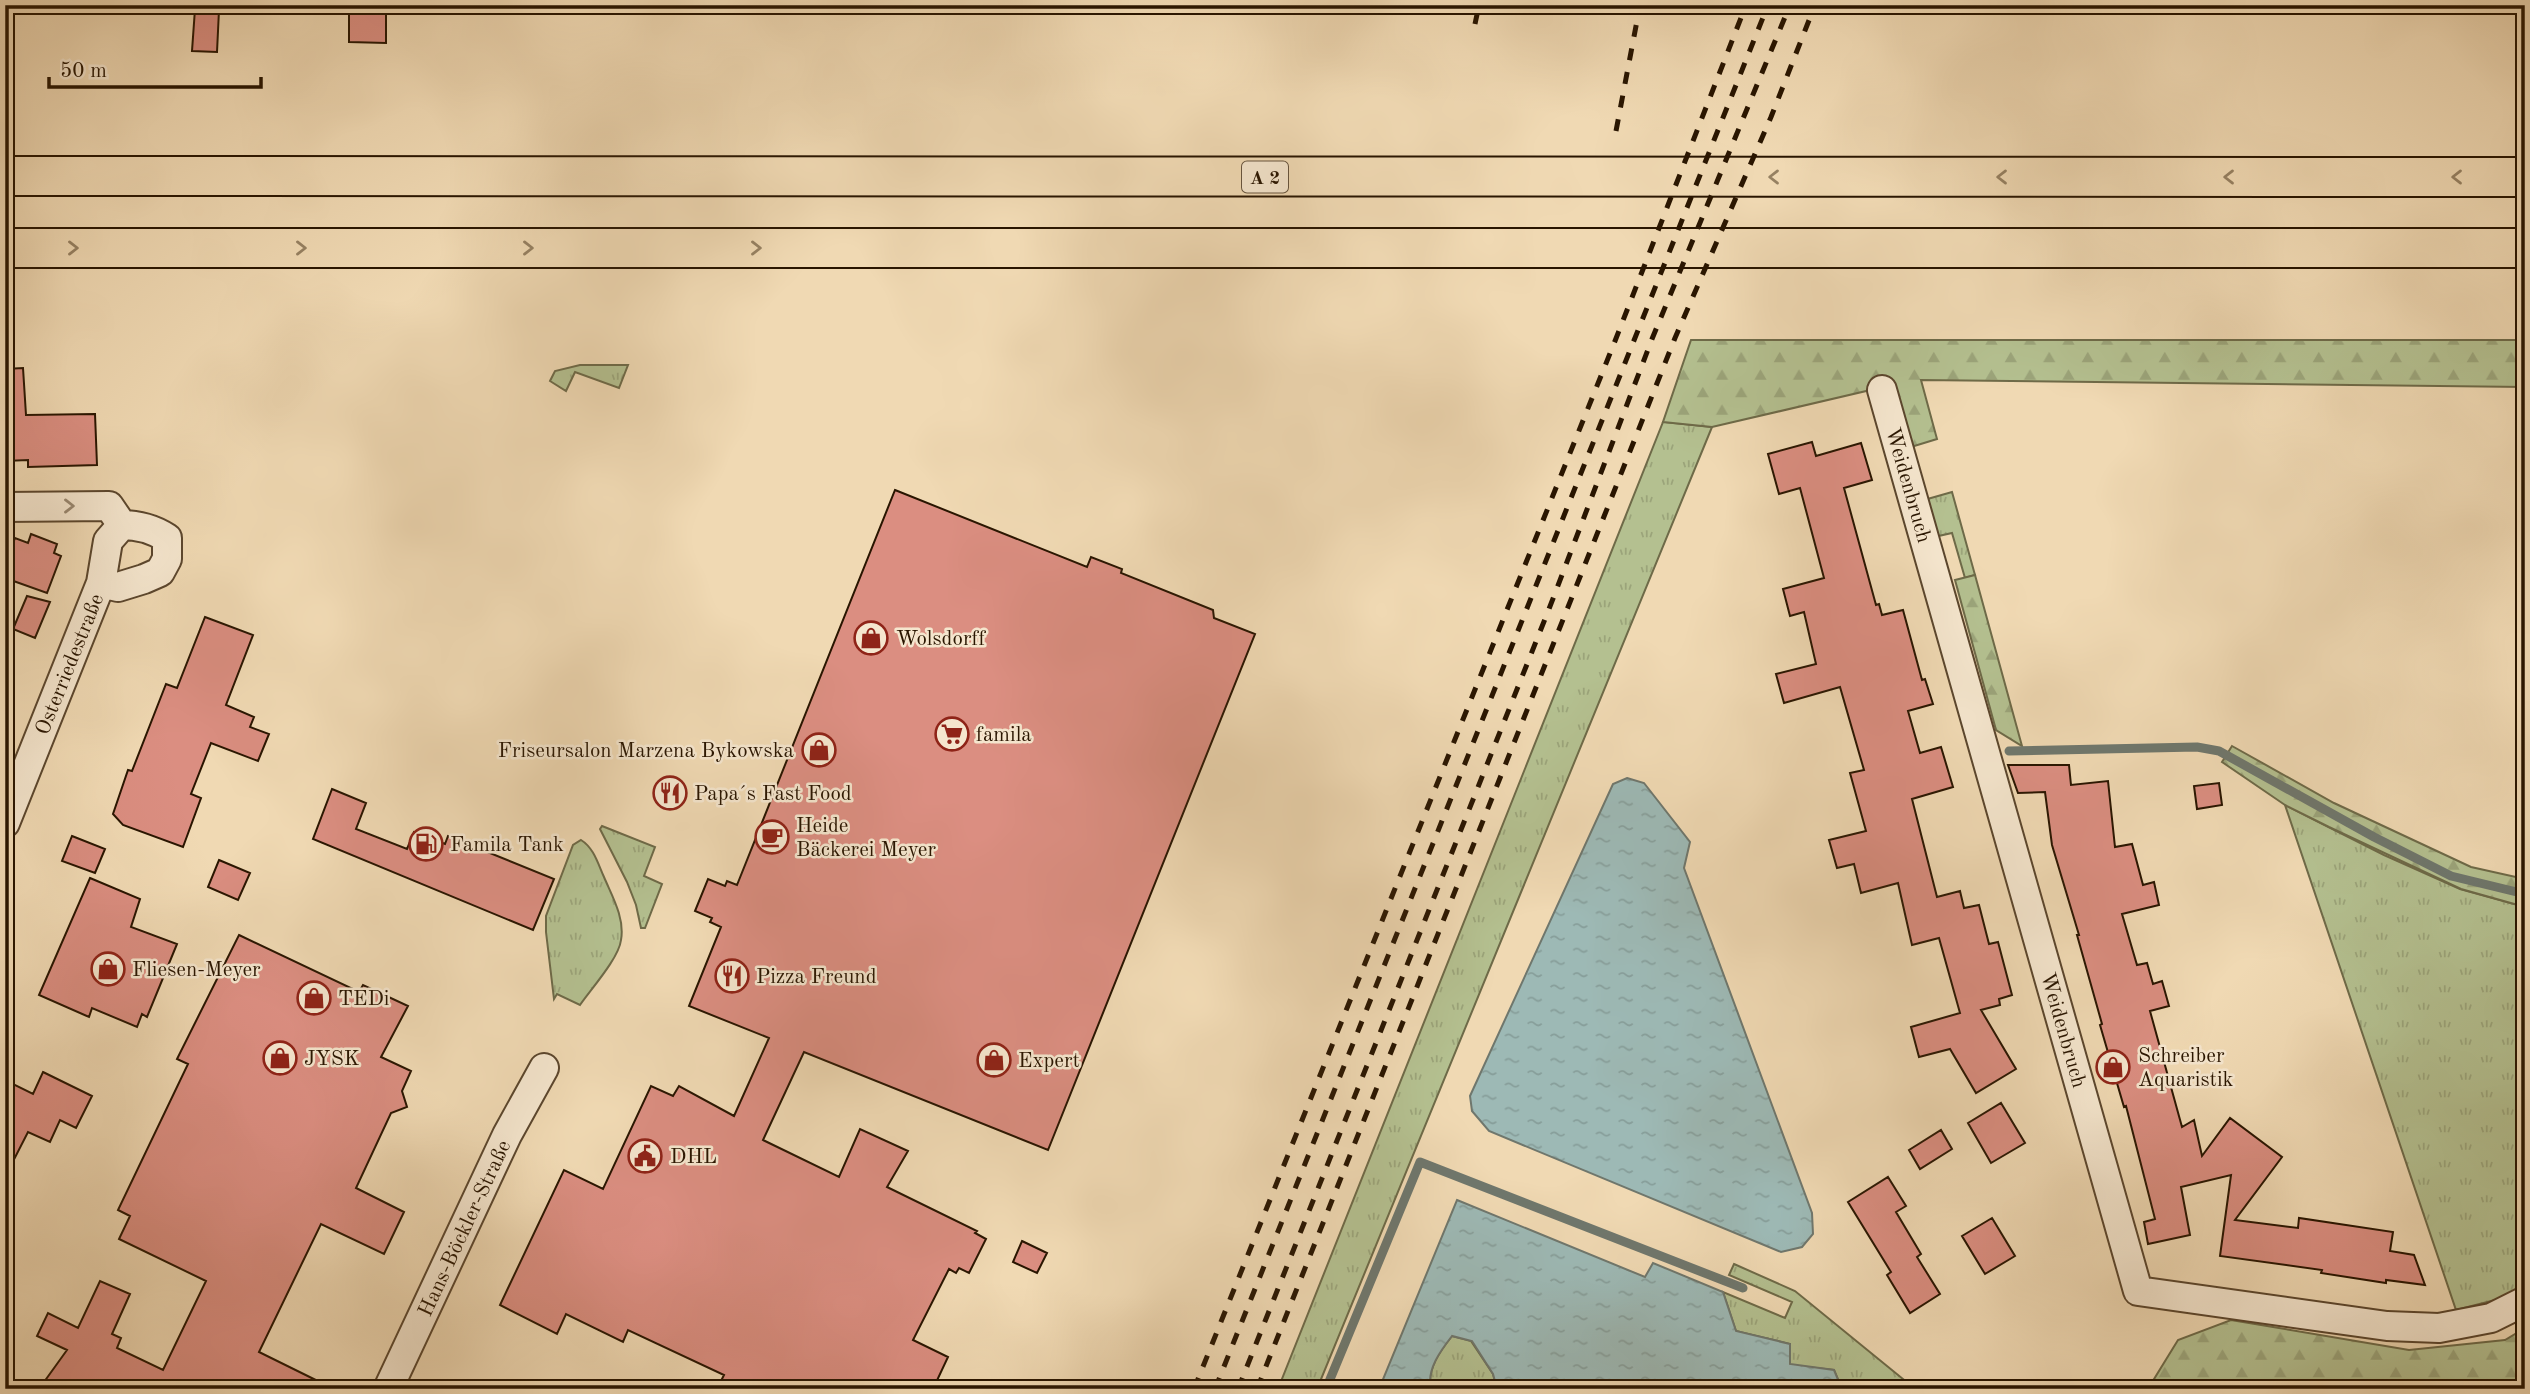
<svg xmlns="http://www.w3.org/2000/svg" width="2530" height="1394" viewBox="0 0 2530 1394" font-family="'Old Standard TT',serif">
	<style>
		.grass { fill: url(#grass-tufts); stroke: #6e6a48; stroke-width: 2 }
		.forest { fill: url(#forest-firs); stroke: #6e6a48; stroke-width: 2 }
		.water { fill: url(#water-ripples); stroke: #6f776d; stroke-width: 2 }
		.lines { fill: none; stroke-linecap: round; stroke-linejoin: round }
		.stream { stroke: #6f776d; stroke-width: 9 }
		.building { fill: #db8e81; stroke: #291500; stroke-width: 2 }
		.street-casing { stroke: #5b462d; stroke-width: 32 }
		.highway-casing { stroke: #291500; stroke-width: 42 }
		.street { stroke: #f5e6ce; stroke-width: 28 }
		.highway { stroke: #f0d9b3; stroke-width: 38 }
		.rail { stroke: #291500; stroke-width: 5; stroke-dasharray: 12 12; stroke-linecap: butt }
		.oneway { stroke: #968162 }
		.oneway2 { stroke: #998871 }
		.labels { text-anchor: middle; stroke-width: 5; stroke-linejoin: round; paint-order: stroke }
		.shield { fill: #f5e6ce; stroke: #66543e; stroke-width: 2 }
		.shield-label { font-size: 19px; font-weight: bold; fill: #291500 }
		.street-label { font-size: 21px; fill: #291500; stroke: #f5e6ce }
		.poi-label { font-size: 21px; fill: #291500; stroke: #f5e6ce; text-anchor: start }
	</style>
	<defs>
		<pattern id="grass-tufts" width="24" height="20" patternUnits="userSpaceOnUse" patternTransform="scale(1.75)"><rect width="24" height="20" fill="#b4c090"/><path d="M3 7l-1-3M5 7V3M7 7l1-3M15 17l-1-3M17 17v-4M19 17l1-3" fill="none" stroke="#9ba47a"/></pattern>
		<pattern id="forest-firs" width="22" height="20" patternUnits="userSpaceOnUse" patternTransform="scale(1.75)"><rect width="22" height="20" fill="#b4c090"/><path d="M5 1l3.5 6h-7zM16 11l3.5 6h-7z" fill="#9ba47a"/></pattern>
		<pattern id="water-ripples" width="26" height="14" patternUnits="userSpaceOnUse" patternTransform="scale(1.75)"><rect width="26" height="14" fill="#9db9b5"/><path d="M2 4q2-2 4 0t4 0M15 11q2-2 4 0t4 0" fill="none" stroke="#879e9a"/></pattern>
	</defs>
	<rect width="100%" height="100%" fill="#f0d9b3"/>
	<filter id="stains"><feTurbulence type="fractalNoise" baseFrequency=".00286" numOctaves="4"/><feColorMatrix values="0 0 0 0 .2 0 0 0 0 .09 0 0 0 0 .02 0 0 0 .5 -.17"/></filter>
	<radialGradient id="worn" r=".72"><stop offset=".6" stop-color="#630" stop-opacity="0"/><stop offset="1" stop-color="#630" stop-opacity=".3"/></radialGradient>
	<!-- grass -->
	<path class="grass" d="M580 365H628L619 388 575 372 566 391 550 381 555 371Z
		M1663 422 1712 427 1317 1389H1278Z
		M1952 492 1975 575 1965 578 1952 533 1934 537 1924 500Z
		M2285 805 2384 855 2460 889 2525 907V1283L2507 1297 2456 1310Z
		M602 826 655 847 644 876 662 884 645 928H641L636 905 627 882 600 829Z
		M581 840C594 848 598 864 604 877 612 896 625 918 621 940 619 958 591 989 580 1005L557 994 554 999 546 932V916L573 845Z
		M1734 1264 1795 1291 1914 1388 1842 1389 1834 1370 1789 1365 1790 1344 1736 1331 1723 1292 1785 1318 1792 1302 1729 1275Z
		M1452 1336 1471 1341 1493 1374 1497 1389H1431C1426 1370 1441 1350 1452 1336Z"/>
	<!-- forest -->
	<path class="forest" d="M1691 340H2525V387L1921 380 1937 439 1911 447 1892 385 1712 427 1663 422Z
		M1975 575 2022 746 1996 730 1955 580Z
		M2232 746 2334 803 2471 867 2525 879V907L2461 889 2329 827 2285 805 2222 762Z
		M2231 1320 2409 1350 2505 1340 2525 1328V1389H2155L2151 1384 2178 1340Z"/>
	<!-- water -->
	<path class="water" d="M1627 778 1644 783 1690 842 1684 868 1812 1213 1813 1234 1802 1247 1781 1252 1489 1131 1472 1111 1470 1096 1613 784Z
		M1457 1200 1645 1277 1653 1263 1723 1292 1736 1331 1790 1344V1364L1834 1370 1842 1389H1497L1493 1374 1472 1341 1452 1336C1441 1350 1426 1370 1431 1389H1379Z"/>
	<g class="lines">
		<!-- stream -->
		<path class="stream" d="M2009 751 2197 747 2219 751 2374 837 2451 876 2525 894
			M1326 1389 1420 1162 1743 1288"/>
	</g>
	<!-- building -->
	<path class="building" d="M349 5H386V43L349 42Z
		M195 9 219 10 217 52 192 51Z
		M23 368 26 415 95 414 97 465 28 467V460L5 461V369Z
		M1812 442 1816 456 1861 443 1872 480 1844 488 1876 605 1879 604 1882 615 1903 610 1922 680 1925 679 1933 704 1908 711 1920 753 1941 747 1953 787 1912 799 1937 897 1960 891 1964 908 1979 905 1989 944 1998 942 2012 995 1999 999 2000 1005 1981 1010 2016 1069 1976 1093 1950 1049 1919 1057 1911 1027 1960 1013 1939 938 1912 945 1898 883 1861 893 1854 864 1837 868 1829 840 1866 831 1850 773 1864 770 1840 687 1784 703 1776 674 1816 664 1804 612 1790 616 1783 589 1824 578 1800 488 1779 494 1768 454Z
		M895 490 1087 567 1091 557 1122 569 1121 573 1213 610 1214 618 1255 634 1048 1150 804 1052 763 1140 839 1177 860 1129 908 1151 887 1187 977 1231 975 1233 986 1239 969 1273 959 1268 956 1273 949 1269 913 1340 948 1357 933 1389H717L724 1375 628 1330 623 1342 566 1314 557 1334 500 1305 564 1170 603 1189 651 1086 673 1096 679 1086 734 1116 769 1038 689 1006 721 927 710 922 712 918 695 911 708 879 725 886 727 881 737 885Z
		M31 534 57 544 54 553 61 556 47 593 5 578V565L15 538 28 543Z
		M27 596 50 602 35 638 13 629Z
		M205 617 253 635 226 705 254 717 250 727 269 734 258 761 211 743 191 794 201 798 183 847 123 825 113 814 128 770 132 771 166 684 177 688Z
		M2008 765H2069L2071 785 2108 781 2115 847 2132 844 2143 885 2154 882 2159 905 2122 914 2137 965 2147 963 2153 984 2162 981 2169 1006 2150 1011 2182 1127 2194 1120 2202 1156 2230 1118 2282 1157 2235 1220 2298 1228 2299 1218 2393 1232 2390 1251 2414 1255 2425 1285 2386 1280V1283L2321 1273 2322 1270 2220 1256 2231 1175 2181 1187 2190 1235 2148 1244 2144 1222 2155 1219 2126 1106 2124 1107 2100 1025 2102 1024 2077 935H2079L2052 845 2045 792 2018 793Z
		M2219 783 2222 805 2197 809 2194 786Z
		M332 789 366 803 356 829 407 849 414 832 445 844 448 836 554 879 533 930 313 839Z
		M72 836 105 849 95 873 62 861Z
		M219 860 250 873 238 900 208 887Z
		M90 878 140 899 131 927 177 944 147 1017 142 1014 137 1027 92 1008 89 1017 39 995Z
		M239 935 359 992 363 985 408 1006 381 1057 411 1071 402 1091 407 1107 391 1113 356 1188 404 1212 384 1254 321 1224 259 1352 334 1389H39L67 1350 37 1336 48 1313 78 1328 100 1281 130 1294 112 1334 121 1338 117 1348 163 1370 206 1281 119 1239 130 1216 118 1210 188 1064 177 1059Z
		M43 1072 92 1096 76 1128 60 1120 50 1142 28 1132 5 1177V1080L33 1094Z
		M2001 1103 2025 1143 1991 1163 1968 1123Z
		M1941 1130 1952 1149 1920 1169 1909 1150Z
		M1888 1177 1906 1206 1896 1212 1921 1254 1917 1257 1940 1294 1910 1313 1887 1275 1891 1272 1848 1202Z
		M1992 1218 2015 1256 1985 1274 1962 1236Z
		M1022 1241 1047 1253 1037 1273 1013 1262Z"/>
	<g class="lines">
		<defs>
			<path id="street" d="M1882 390 2138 1291 2387 1326 2439 1328 2491 1318 2525 1301
				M5 507 109 506 122 525
				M5 823 101 583 108 541 122 525C140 525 153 529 167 538V559L160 572 144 579 118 587 101 583
				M388 1389 507 1135 544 1068"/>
			<path id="highway" d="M5 176 2525 177
				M5 248H2525"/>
		</defs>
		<!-- street casing -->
		<use href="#street" class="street-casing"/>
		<!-- highway casing -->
		<use href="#highway" class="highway-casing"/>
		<!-- street -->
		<use href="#street" class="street"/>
		<!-- highway -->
		<use href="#highway" class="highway"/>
		<!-- rail -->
		<path class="rail" d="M1475 24 1479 5
			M1616 131 1640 5
			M1194 1389 1615 341 1746 5
			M1215 1389 1768 5
			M1238 1389 1549 609 1652 339 1790 5
			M1257 1389 1675 338 1771 117 1815 5"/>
	</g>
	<!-- one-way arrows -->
	<defs><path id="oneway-chevron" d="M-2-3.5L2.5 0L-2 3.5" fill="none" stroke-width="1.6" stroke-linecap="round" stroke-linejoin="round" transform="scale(1.75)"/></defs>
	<g class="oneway">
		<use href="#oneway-chevron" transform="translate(1774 177) rotate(-180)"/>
		<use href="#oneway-chevron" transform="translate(2002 177) rotate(-180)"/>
		<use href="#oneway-chevron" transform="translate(2229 177) rotate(-180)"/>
		<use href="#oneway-chevron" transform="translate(2457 177) rotate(-180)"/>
		<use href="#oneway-chevron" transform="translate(73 248)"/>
		<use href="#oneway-chevron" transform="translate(301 248)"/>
		<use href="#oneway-chevron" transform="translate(528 248)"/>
		<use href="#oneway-chevron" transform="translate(756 248)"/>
	</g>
	<use class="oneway2" href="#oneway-chevron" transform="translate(69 506)"/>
	<!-- icons -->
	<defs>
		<symbol id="shop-ring" viewBox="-11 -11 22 22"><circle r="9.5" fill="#f5e6ce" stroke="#8f2418" stroke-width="1.5"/><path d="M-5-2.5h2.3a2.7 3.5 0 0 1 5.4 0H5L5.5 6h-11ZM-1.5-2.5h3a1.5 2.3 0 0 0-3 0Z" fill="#8f2418"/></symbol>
		<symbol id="supermarket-ring" viewBox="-11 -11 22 22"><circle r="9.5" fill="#f5e6ce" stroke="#8f2418" stroke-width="1.5"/><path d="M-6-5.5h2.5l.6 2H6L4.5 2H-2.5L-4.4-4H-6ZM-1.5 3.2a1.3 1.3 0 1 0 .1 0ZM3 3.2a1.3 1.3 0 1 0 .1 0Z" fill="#8f2418"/></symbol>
		<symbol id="restaurant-ring" viewBox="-11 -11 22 22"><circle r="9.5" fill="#f5e6ce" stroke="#8f2418" stroke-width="1.5"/><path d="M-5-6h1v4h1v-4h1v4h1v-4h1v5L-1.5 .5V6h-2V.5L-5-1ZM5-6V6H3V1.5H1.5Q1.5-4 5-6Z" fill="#8f2418"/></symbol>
		<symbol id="cafe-ring" viewBox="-11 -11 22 22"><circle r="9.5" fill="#f5e6ce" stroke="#8f2418" stroke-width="1.5"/><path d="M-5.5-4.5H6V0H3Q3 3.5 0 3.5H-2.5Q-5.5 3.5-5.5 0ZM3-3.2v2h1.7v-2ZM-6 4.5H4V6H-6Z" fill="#8f2418"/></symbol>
		<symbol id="fuel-ring" viewBox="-11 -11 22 22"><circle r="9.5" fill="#f5e6ce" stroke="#8f2418" stroke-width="1.5"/><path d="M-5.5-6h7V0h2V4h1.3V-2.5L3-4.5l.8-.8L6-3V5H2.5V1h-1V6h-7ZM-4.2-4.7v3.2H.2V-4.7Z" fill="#8f2418"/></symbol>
		<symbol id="civic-ring" viewBox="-11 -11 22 22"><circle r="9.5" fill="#f5e6ce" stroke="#8f2418" stroke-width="1.5"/><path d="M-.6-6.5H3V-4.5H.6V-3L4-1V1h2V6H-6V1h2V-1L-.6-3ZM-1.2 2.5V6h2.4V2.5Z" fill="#8f2418"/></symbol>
	</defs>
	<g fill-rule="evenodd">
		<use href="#shop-ring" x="852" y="619" width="38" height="38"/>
		<use href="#supermarket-ring" x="933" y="715" width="38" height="38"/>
		<use href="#shop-ring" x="800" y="731" width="38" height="38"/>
		<use href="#restaurant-ring" x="651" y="774" width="38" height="38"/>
		<use href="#cafe-ring" x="753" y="818" width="38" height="38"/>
		<use href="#fuel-ring" x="407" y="825" width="38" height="38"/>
		<use href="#shop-ring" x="89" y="950" width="38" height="38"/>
		<use href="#restaurant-ring" x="713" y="957" width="38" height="38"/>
		<use href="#shop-ring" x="295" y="979" width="38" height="38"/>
		<use href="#shop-ring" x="261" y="1039" width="38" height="38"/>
		<use href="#shop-ring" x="975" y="1041" width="38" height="38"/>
		<use href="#shop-ring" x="2094" y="1048" width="38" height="38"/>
		<use href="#civic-ring" x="626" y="1137" width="38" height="38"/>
	</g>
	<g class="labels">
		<!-- shield labels -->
		<rect class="shield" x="1242" y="161.5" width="46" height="31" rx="5"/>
		<g class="shield-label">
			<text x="1265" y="184">A 2</text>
		</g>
		<!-- street labels -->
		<g class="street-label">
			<text transform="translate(1909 485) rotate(74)" y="7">Weidenbruch</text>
			<text transform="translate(69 664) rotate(-68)" y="7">Osterriedestraße</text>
			<text transform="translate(2064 1030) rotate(74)" y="7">Weidenbruch</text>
			<text transform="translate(464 1228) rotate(-65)" y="7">Hans-Böckler-Straße</text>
		</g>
		<!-- poi labels -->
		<g class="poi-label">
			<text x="896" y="645">Wolsdorff</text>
			<text x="976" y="741">famila</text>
			<text x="794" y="757" text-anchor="end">Friseursalon Marzena Bykowska</text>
			<text x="694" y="800">Papa´s Fast Food</text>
			<text x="796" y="832">Heide<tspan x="796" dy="24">Bäckerei Meyer</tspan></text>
			<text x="450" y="851">Famila Tank</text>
			<text x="132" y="976">Fliesen-Meyer</text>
			<text x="756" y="983">Pizza Freund</text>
			<text x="338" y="1005">TEDi</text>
			<text x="2138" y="1062">Schreiber<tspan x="2138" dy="24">Aquaristik</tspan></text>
			<text x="304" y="1065">JYSK</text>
			<text x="1018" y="1067">Expert</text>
			<text x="670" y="1163">DHL</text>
		</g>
	</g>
	<!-- margin -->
	<rect width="2530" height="1394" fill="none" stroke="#f0d9b3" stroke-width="28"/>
	<rect x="7" y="7" width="2516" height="1380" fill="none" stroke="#291500" stroke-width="3.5"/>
	<rect x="14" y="14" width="2502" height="1366" fill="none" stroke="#291500" stroke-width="2"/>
	<!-- scale -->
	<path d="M49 77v10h212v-10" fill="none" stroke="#291500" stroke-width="3.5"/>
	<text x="60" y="77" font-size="21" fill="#291500" stroke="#f5e6ce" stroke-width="5" paint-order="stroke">50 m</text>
	<rect width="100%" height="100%" filter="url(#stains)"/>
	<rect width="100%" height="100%" fill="url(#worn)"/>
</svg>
